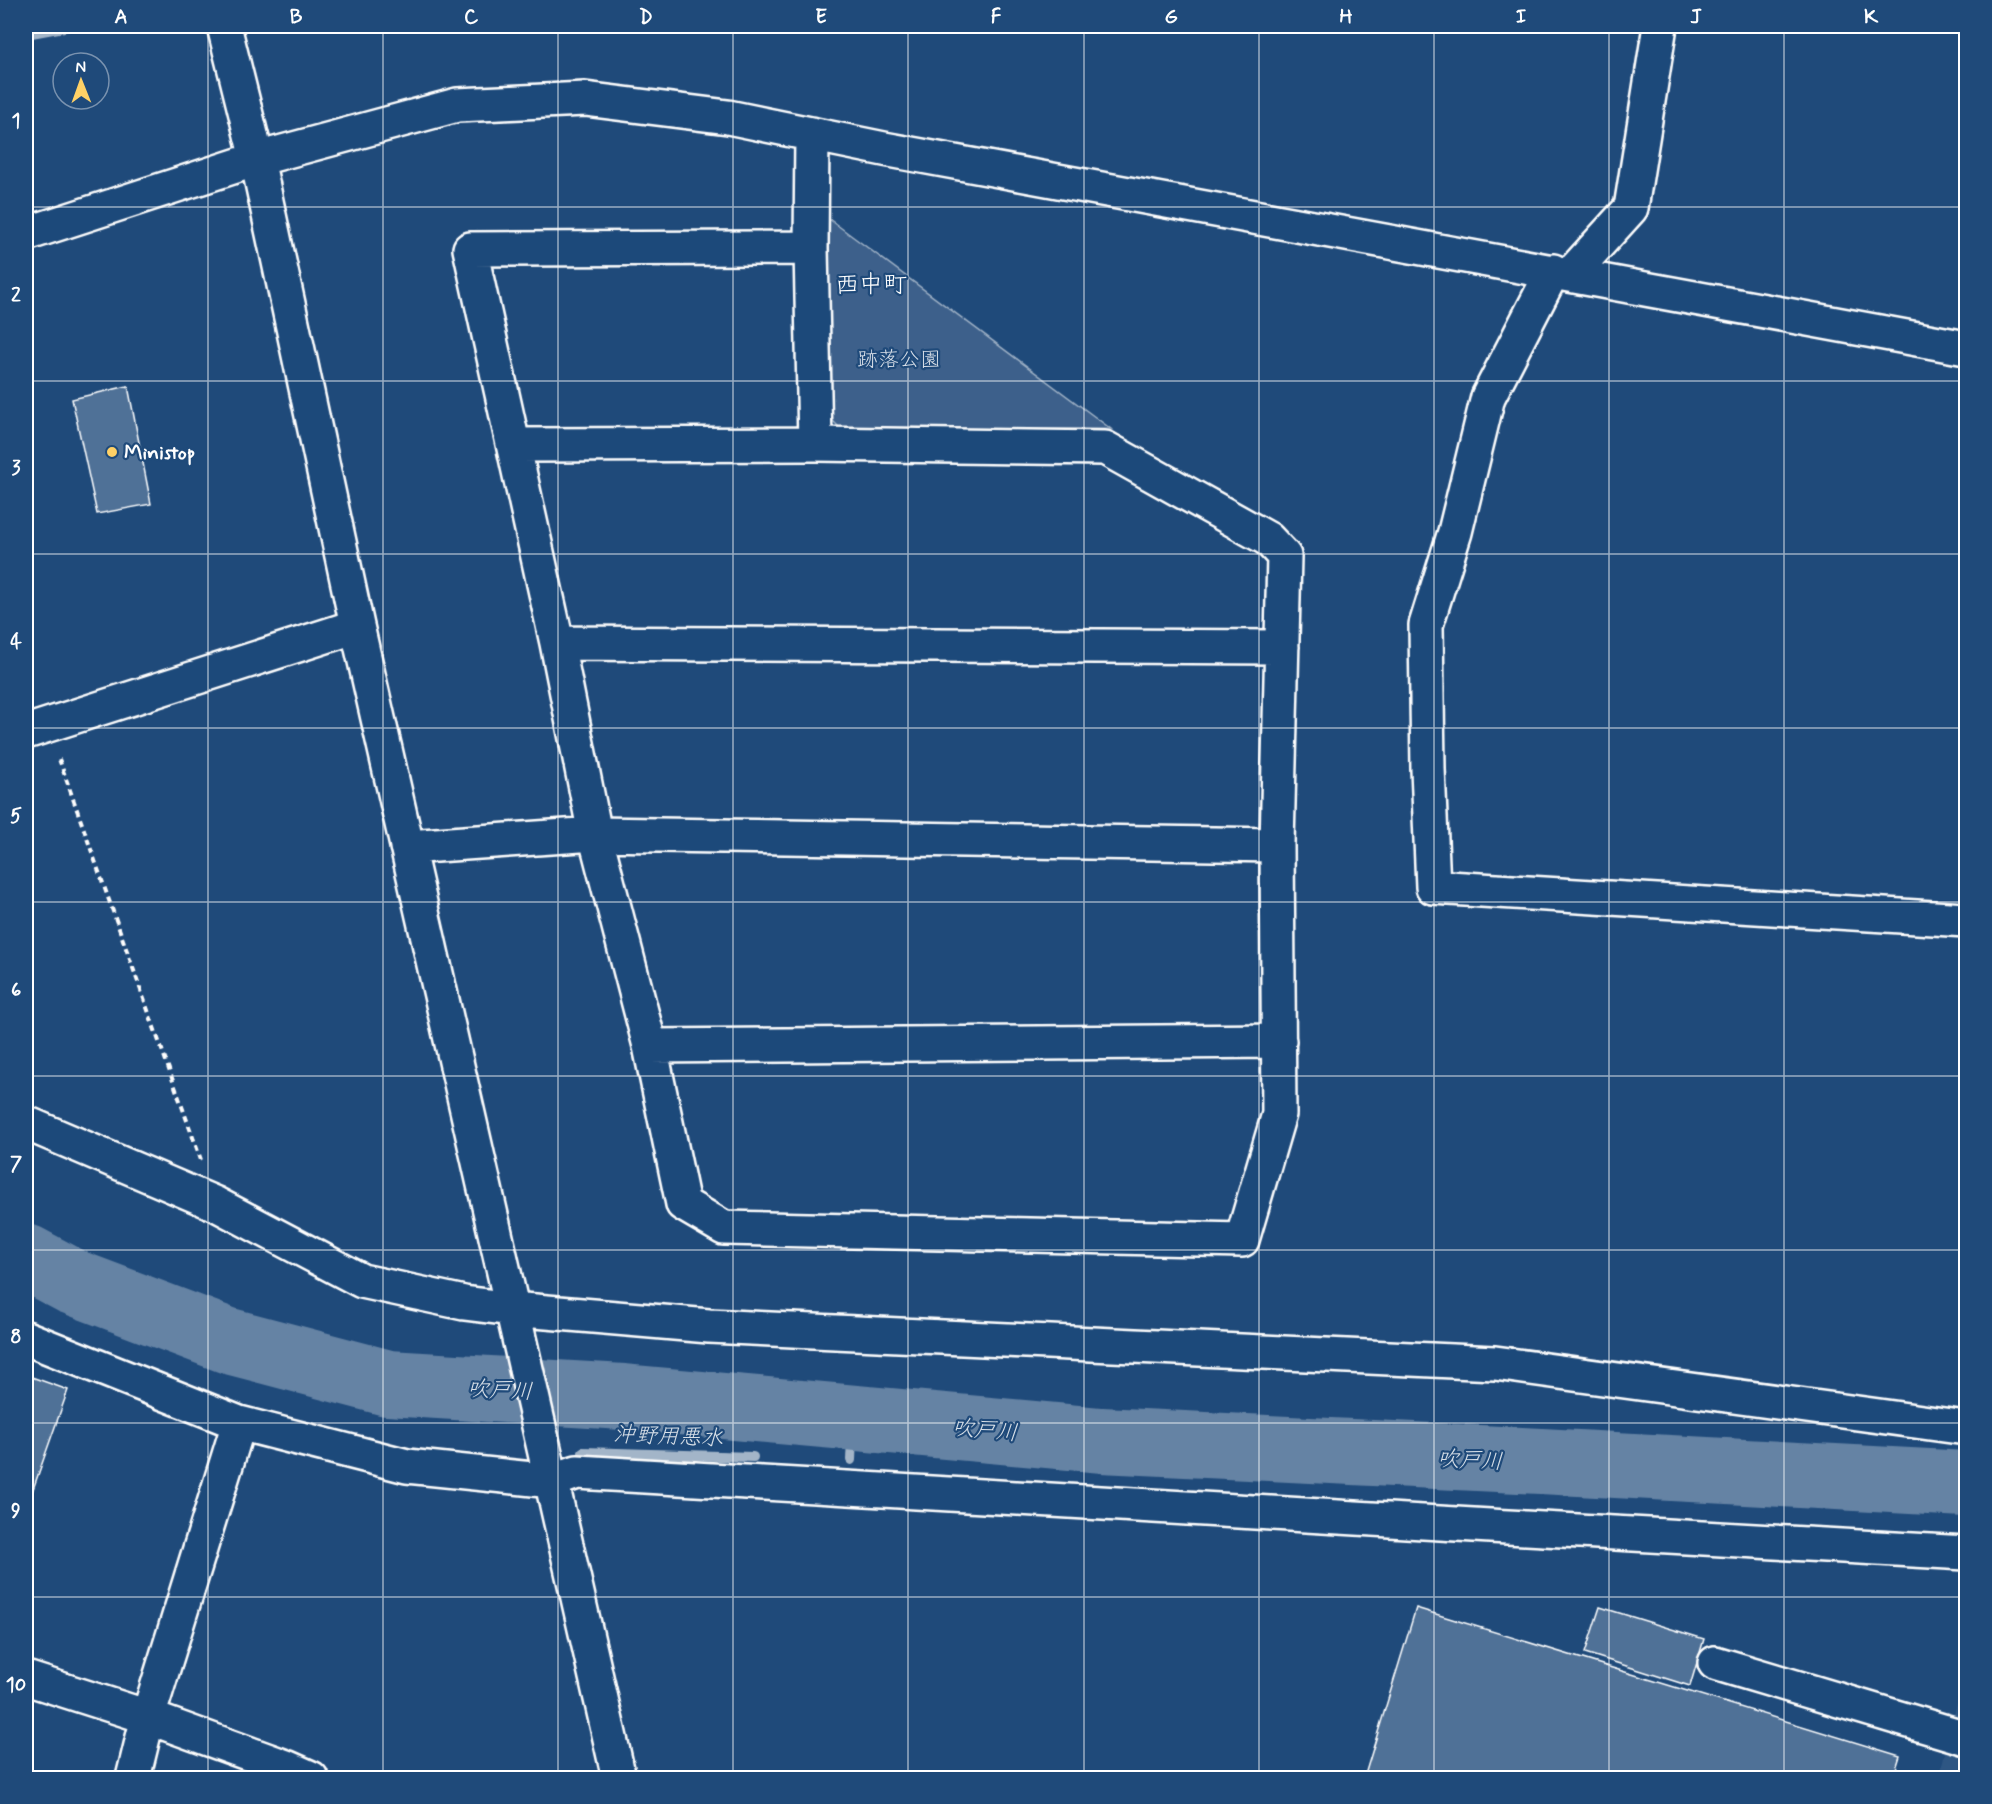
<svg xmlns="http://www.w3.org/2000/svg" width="1992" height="1804" viewBox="0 0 1992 1804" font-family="Mynerve,'Klee One',sans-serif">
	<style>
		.built { fill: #2e5683 }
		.green { fill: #3c618b; stroke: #9eb0c5; stroke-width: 1.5 }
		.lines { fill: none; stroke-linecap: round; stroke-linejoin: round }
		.stream { stroke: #a3b5c8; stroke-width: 10 }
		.river { stroke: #6583a4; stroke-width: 66 }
		.building { fill: #507197; stroke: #fff; stroke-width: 1.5 }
		.minor-casing { stroke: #fff; stroke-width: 38 }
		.path { stroke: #fff; stroke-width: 4; stroke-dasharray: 6 4.5; stroke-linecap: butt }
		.minor { stroke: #1f4a7a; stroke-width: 33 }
		.grid { fill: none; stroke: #fff; stroke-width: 1.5; stroke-opacity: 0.55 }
		.poi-dot { fill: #ffd166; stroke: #1f4a7a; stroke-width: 2 }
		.labels { text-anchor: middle; stroke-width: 4.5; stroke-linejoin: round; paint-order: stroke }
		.park-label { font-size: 21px; fill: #d8dfe8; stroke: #1f4a7a }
		.poi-label { font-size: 21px; font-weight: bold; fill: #fff; stroke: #1f4a7a; text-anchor: start }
		.water-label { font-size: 22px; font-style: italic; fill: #d8e0e8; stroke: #1f4a7a }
		.quarter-label { font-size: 24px; fill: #fff; stroke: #1f4a7a }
		.neatline { fill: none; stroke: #fff; stroke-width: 2 }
		.grid-label { font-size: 20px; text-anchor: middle; font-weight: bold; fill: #fff }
	</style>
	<rect width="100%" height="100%" fill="#1f4a7a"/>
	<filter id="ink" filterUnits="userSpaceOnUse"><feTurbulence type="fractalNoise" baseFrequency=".0167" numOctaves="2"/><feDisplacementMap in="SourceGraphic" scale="12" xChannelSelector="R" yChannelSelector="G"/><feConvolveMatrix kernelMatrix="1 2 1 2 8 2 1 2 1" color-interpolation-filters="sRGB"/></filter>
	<g filter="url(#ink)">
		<!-- built -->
		<path class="built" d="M1966 1666V1778H1939Z"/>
		<!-- green -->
		<path class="green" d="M829 219 1111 429 842 430 829 417Z"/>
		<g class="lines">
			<!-- stream -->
			<path class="stream" d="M26 34 69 26
				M583 1452 753 1457
				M851 1460 853 1417"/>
			<!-- river -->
			<path class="river" d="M26 1257 73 1282 229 1341 388 1383 624 1397 1101 1440 1541 1461 1966 1484"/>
		</g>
		<!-- building -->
		<path class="building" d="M128 386 151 504 97 514 72 399Z
			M26 1375 68 1390 26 1509Z
			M1600 1607 1704 1639 1690 1686 1585 1653Z
			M1416 1608 1900 1756 1893 1778H1364Z"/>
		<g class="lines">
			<defs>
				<path id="minor" d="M224 26 257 159 357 626 619 1778
					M26 234 257 159 457 105 585 99 728 117 884 149 1966 348
					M811 248 812 134
					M1553 271 1488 397 1455 532 1426 625 1428 769 1433 887 1966 920
					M1571 274 1631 208 1660 26
					M514 445 815 444 1105 448 1268 539 1284 556 1277 845 1279 1114 1242 1240 724 1228 683 1204 650 1046 595 834 557 643 470 249 811 248 815 444
					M557 643 1282 647
					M26 732 357 626
					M407 847 595 834 1277 845
					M650 1046 1279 1041
					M26 1123 216 1204 362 1281 464 1303 512 1309 709 1326 1495 1363 1966 1428
					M26 1338 239 1423 407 1466 552 1481 577 1472C1040 1502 1503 1526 1966 1553
					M1715 1663 1966 1738
					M26 1678 148 1717 286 1767 311 1778
					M133 1778 148 1717 239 1423"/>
			</defs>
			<!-- minor casing -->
			<use href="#minor" class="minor-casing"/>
			<!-- path -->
			<path class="path" d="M59 759 201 1160"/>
			<!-- minor -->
			<use href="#minor" class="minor"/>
		</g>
	</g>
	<!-- grid -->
	<path class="grid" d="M208 26V1778M383 26V1778M558 26V1778M733 26V1778M908 26V1778M1084 26V1778M1259 26V1778M1434 26V1778M1609 26V1778M1784 26V1778M26 207H1966M26 381H1966M26 554H1966M26 728H1966M26 902H1966M26 1076H1966M26 1250H1966M26 1423H1966M26 1597H1966"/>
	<!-- markers -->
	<circle class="poi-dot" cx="112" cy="452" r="6"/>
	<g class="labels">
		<!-- park labels -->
		<g class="park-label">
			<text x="899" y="366">跡落公園</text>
		</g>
		<!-- poi labels -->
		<g class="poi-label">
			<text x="124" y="459">Ministop</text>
		</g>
		<!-- water labels -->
		<g class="water-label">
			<text transform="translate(500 1389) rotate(3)" y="8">吹戸川</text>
			<text transform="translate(985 1429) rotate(5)" y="8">吹戸川</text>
			<text transform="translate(668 1435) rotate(2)" y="8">沖野用悪水</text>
			<text transform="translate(1470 1459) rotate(3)" y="8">吹戸川</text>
		</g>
		<!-- quarter labels -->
		<g class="quarter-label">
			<text x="871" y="292">西中町</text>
		</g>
	</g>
	<!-- margin -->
	<rect width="1992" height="1804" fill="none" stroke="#1f4a7a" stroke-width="66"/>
	<!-- north arrow -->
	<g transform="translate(81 81) rotate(359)"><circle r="28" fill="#1f4a7a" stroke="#7992af" stroke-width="1.5"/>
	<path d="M0-4.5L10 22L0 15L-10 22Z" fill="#ffd166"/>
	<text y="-9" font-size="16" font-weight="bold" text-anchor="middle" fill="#ffffff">N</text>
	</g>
	<rect x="33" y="33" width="1926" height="1738" class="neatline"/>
	<g class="grid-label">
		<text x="121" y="23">A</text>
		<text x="296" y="23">B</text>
		<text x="471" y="23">C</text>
		<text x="646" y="23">D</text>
		<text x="821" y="23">E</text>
		<text x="996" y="23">F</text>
		<text x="1171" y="23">G</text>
		<text x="1346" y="23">H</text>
		<text x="1521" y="23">I</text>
		<text x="1696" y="23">J</text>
		<text x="1871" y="23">K</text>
		<text x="16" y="127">1</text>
		<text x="16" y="301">2</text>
		<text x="16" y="474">3</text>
		<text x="16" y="648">4</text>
		<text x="16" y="822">5</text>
		<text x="16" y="996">6</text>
		<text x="16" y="1170">7</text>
		<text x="16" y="1343">8</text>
		<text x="16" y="1517">9</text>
		<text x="16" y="1691">10</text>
	</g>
</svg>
